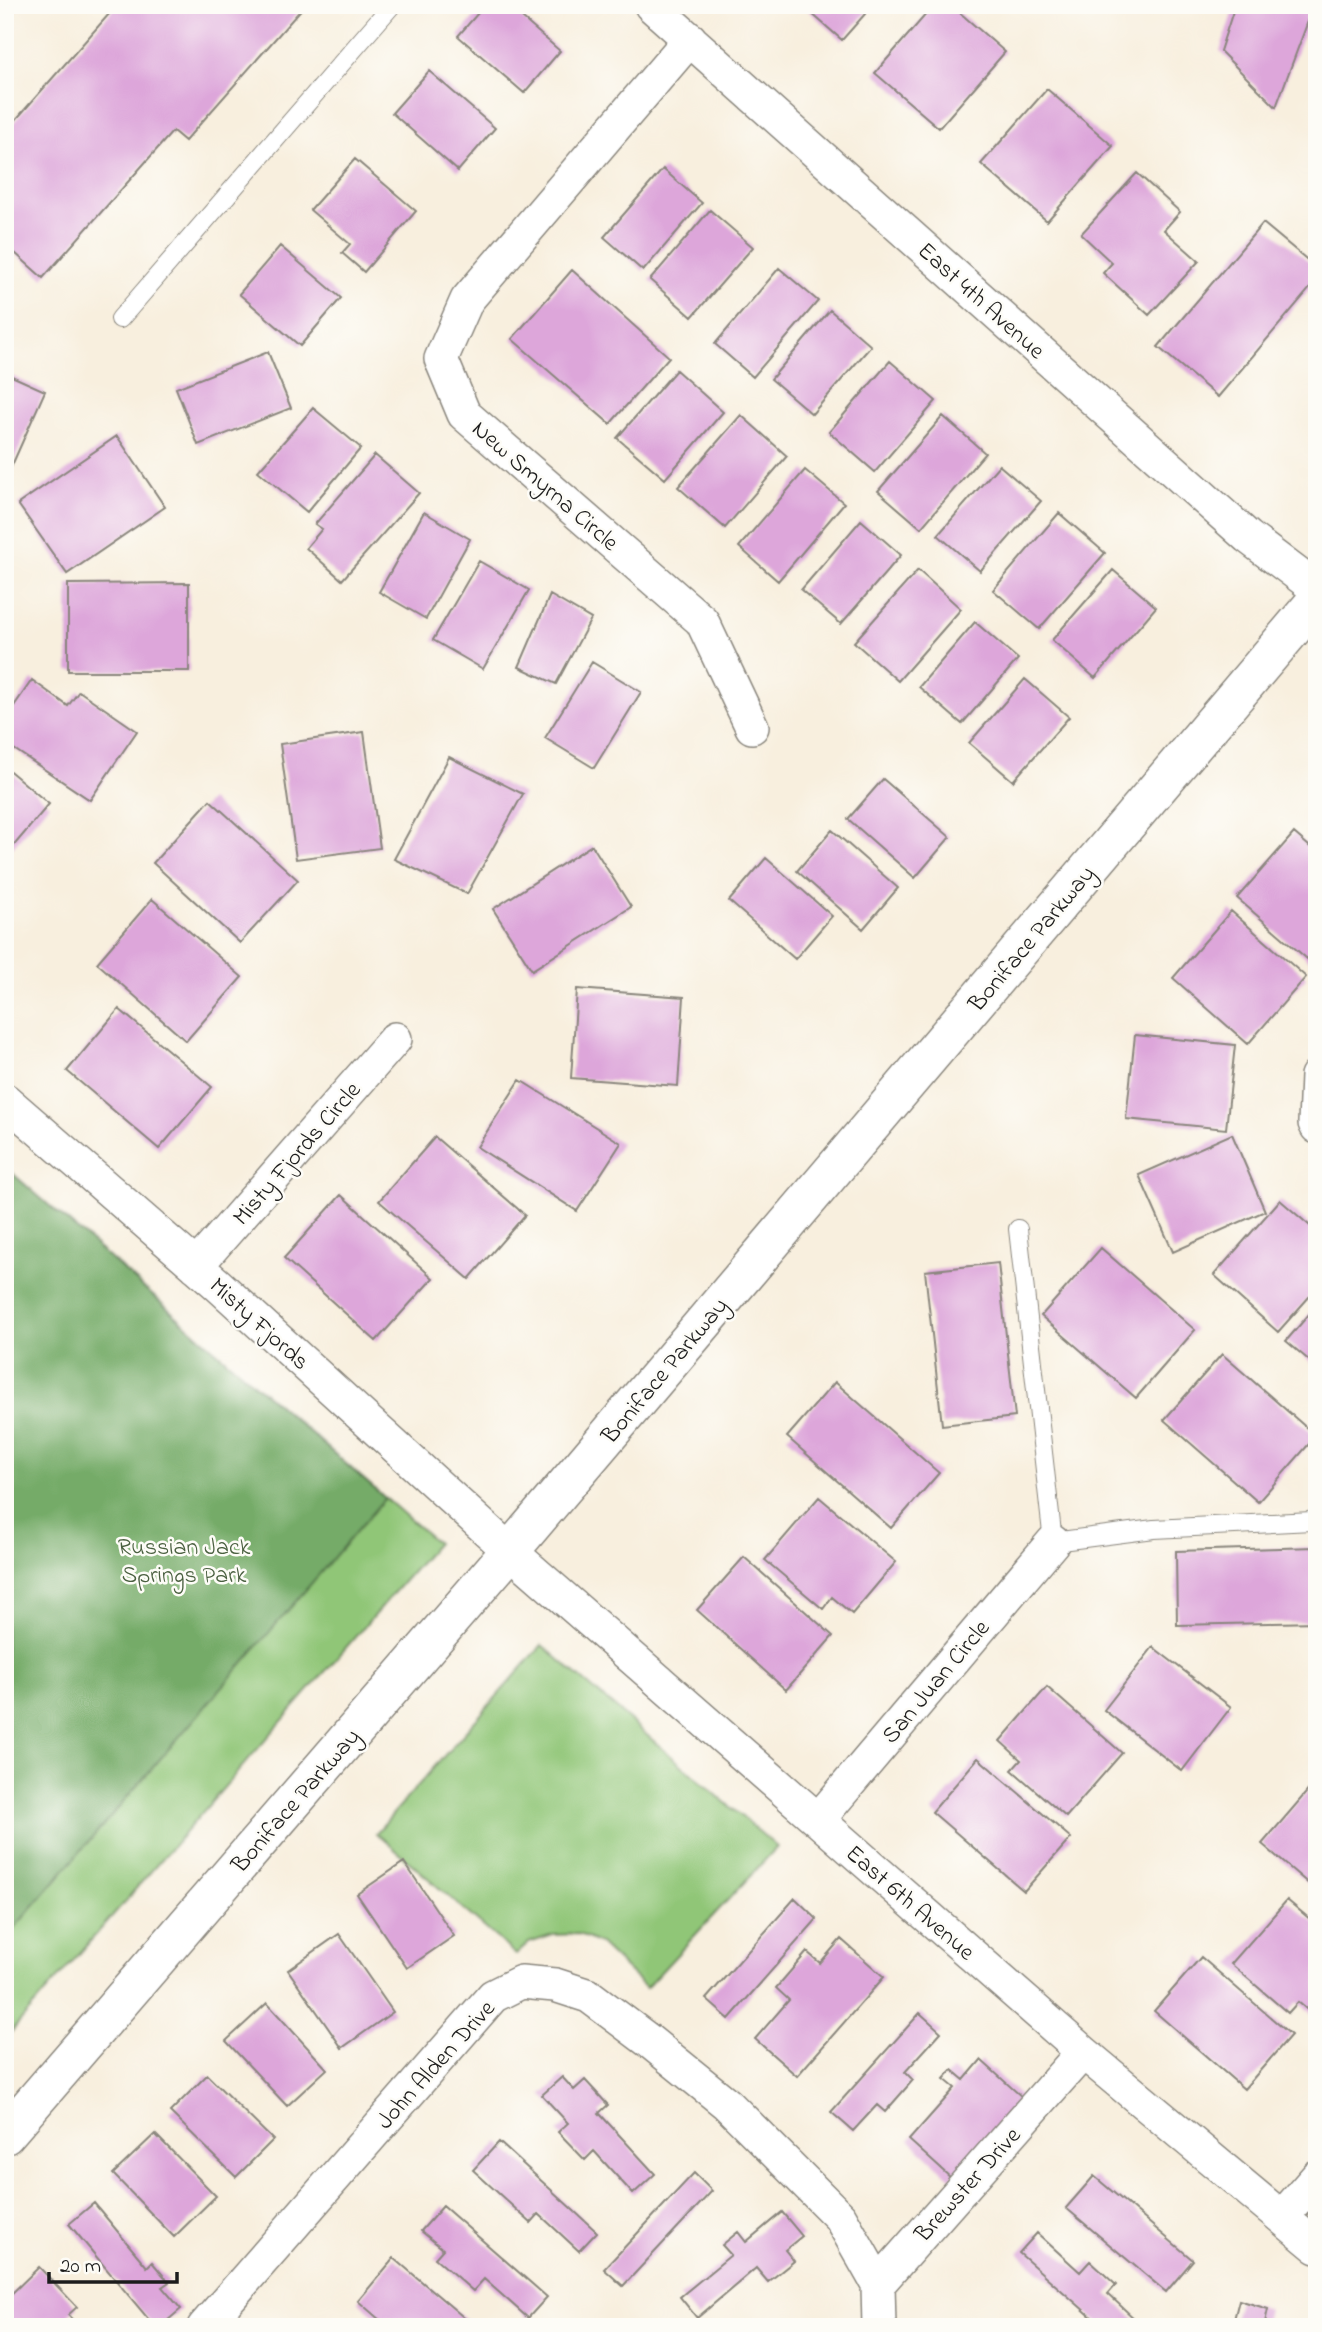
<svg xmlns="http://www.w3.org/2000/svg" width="1322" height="2332" viewBox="0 0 1322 2332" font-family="'Indie Flower',sans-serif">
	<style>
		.green { fill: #90c677; stroke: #56714a; stroke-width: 2 }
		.forest { fill: #74ab68; stroke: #486442; stroke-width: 2 }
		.building { fill: #dda6da }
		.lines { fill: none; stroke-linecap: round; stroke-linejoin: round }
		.service-casing { stroke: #8a867d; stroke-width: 20 }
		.minor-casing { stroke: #8a867d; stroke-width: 36 }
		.primary-casing { stroke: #8a867d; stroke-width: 41 }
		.service { stroke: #fff; stroke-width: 18 }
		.minor { stroke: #fff; stroke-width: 33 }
		.primary { stroke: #fff; stroke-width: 38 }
		.labels { text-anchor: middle; stroke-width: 5; stroke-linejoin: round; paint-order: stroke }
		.street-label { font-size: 24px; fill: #1c1c1c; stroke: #fdfcf7 }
		.park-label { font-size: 24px; fill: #4a6040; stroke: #fdfcf7 }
	</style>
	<rect width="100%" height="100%" fill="#fdfcf7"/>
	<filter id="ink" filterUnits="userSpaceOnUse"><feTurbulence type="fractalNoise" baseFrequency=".0143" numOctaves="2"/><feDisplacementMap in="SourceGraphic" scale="14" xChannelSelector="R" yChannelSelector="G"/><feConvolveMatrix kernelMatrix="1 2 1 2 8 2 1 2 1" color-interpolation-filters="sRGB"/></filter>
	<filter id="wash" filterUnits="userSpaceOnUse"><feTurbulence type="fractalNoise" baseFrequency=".00686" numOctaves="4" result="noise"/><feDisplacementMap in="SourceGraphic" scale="28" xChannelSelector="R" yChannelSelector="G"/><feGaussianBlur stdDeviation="1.57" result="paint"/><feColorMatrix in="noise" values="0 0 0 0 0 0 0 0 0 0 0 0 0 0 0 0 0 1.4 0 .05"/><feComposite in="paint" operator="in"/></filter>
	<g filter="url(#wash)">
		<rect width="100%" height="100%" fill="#f8efde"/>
		<!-- green -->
		<path class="green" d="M5 1167 437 1543 5 2039Z
			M542 1645 777 1847 646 1988 600 1944 579 1934 553 1935 529 1943 516 1955 376 1833Z"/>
		<!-- forest -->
		<path class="forest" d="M5 1167 385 1498 5 1939Z"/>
		<g id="blocks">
			<!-- building -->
			<path class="building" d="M5 5H27L5 14Z
				M117 5H305L185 141 173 131 43 278 5 244V132Z
				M485 5H507L560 51 524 93 458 36Z
				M802 5H873L842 40Z
				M934 5H951L1005 52 939 128 875 73Z
				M1235 5H1314L1276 107 1220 51Z
				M429 71 495 128 458 171 392 113Z
				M1047 89 1113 146 1047 221 981 164Z
				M355 159 416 211 364 272 342 253 350 244 310 210Z
				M663 169 702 203 643 271 604 237Z
				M1137 173 1180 212 1164 230 1199 261 1149 315 1103 273 1112 263 1081 234Z
				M710 210 753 247 692 317 650 280Z
				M1263 223 1317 268V280L1218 397 1158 347Z
				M280 246 341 298 300 346 239 294Z
				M779 268 818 301 753 377 715 344Z
				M572 270 669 357 610 424 512 339Z
				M830 310 871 346 812 414 771 379Z
				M268 352 291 408 198 445 176 388Z
				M890 361 936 401 875 472 829 432Z
				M676 370 723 412 665 479 617 438Z
				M5 373 45 391 5 481Z
				M313 408 361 448 307 512 258 471Z
				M741 415 787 456 725 528 678 487Z
				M943 416 985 453 921 528 878 491Z
				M117 436 165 507 67 574 18 504Z
				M375 455 419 493 342 580 306 548 322 529 315 524Z
				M999 465 1041 501 980 571 938 535Z
				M805 470 844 503 778 581 739 547Z
				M424 512 470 539 426 619 379 592Z
				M1059 513 1105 553 1039 629 993 590Z
				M861 520 901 555 841 624 801 590Z
				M479 561 529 590 483 669 433 640Z
				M918 570 961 609 898 681 854 642Z
				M1113 570 1156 607 1095 678 1052 640Z
				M189 583V671H68V584Z
				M550 595 591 619 556 684 519 667Z
				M975 622 1018 659 962 724 919 687Z
				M592 662 641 692 594 768 545 738Z
				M1025 679 1069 717 1013 781 969 743Z
				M32 680 68 706 79 691 137 731 90 800 5 743V719Z
				M364 732 380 848 296 859 280 744Z
				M449 757 523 794 467 894 394 859Z
				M5 767 49 804 5 856Z
				M883 779 950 837 915 878 848 819Z
				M210 800 298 880 240 943 153 863Z
				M832 830 898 888 863 929 797 871Z
				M1294 833 1317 853V959L1313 964 1237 898Z
				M592 845 631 907 532 970 493 909Z
				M766 858 832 916 795 959 729 901Z
				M152 899 242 977 186 1041 97 963Z
				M1231 911 1306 977 1248 1044 1173 978Z
				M577 989 684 997 678 1086 571 1078Z
				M119 1009 212 1087 159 1149 67 1071Z
				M1135 1035 1235 1045 1226 1129 1126 1119Z
				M520 1080 621 1143 577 1211 477 1147Z
				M1232 1134 1265 1211 1173 1252 1139 1175Z
				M435 1137 525 1215 469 1279 379 1201Z
				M341 1195 433 1278 376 1341 284 1258Z
				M1280 1200 1317 1232V1288L1278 1332 1214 1275Z
				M1101 1248 1195 1330 1136 1398 1041 1316Z
				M998 1263 1015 1417 942 1425 925 1271Z
				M1317 1305V1367L1286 1341Z
				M1222 1354 1316 1436 1258 1502 1164 1420Z
				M835 1382 939 1473 891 1528 787 1437Z
				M819 1497 896 1562 852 1614 832 1597 823 1609 765 1560Z
				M1317 1547V1622L1177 1625 1176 1551Z
				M744 1557 833 1636 786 1690 697 1610Z
				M1153 1647 1231 1707 1182 1771 1104 1710Z
				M1047 1687 1122 1753 1066 1817 1012 1770 1021 1760 1000 1741Z
				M978 1758 1071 1838 1024 1891 932 1812Z
				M1317 1780V1891L1262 1844Z
				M404 1862 454 1936 407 1968 357 1894Z
				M795 1898 817 1919 729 2019 706 1999Z
				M1287 1900 1317 1925V2018L1298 2002 1288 2013 1231 1964Z
				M339 1934 393 2012 342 2048 288 1970Z
				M841 1939 884 1977 797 2076 755 2039 789 2000 776 1988 807 1952 820 1963Z
				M1201 1957 1291 2035 1244 2089 1154 2011Z
				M267 2003 327 2069 287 2106 226 2041Z
				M920 2013 941 2032 905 2072 913 2080 885 2112 877 2105 853 2131 831 2112Z
				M981 2060 1022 2097 951 2178 909 2140 955 2088 944 2079 952 2070 964 2080Z
				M207 2075 273 2140 236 2177 170 2112Z
				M562 2077 574 2090 585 2080 608 2105 599 2113 655 2174 633 2194 594 2151 585 2160 558 2132 568 2123 542 2095Z
				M155 2134 216 2196 174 2237 113 2174Z
				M499 2142 597 2232 579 2251 539 2214 531 2223 473 2170Z
				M694 2173 712 2191 623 2286 604 2269Z
				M1094 2176 1193 2260 1166 2292 1066 2208Z
				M94 2203 147 2267 152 2262 169 2282 162 2287 181 2309 160 2327H155L69 2224Z
				M443 2206 547 2297 528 2318 484 2279 473 2291 435 2258 443 2249 421 2231Z
				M782 2212 802 2236 785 2250 794 2261 768 2282 756 2268 697 2318 680 2297 731 2255 722 2245 738 2232 746 2242Z
				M1037 2233 1080 2272 1090 2261 1116 2285 1108 2294 1137 2321 1132 2327H1103L1019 2253Z
				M394 2258 475 2327H388L358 2301Z
				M39 2267 77 2307 68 2315 79 2327H5V2300Z
				M1239 2300 1268 2309 1264 2327H1232Z"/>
		</g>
	</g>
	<g filter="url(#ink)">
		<use href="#blocks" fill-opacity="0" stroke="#8a867d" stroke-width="2"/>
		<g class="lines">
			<defs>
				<path id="service" d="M120 319 392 5
					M1018 1229 1053 1542 1154 1529 1312 1521 1317 1516"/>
				<path id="minor" d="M651 5 1248 537 1317 589
					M690 39 467 300 441 359 464 414 702 621 752 727
					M1317 1076 1315 1123 1317 1127
					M5 1100 217 1284 510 1551 818 1820 1083 2052 1317 2247
					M196 1266 395 1039
					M818 1820 1053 1542
					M1282 2217 1317 2177
					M204 2327 493 1996 521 1982 555 1985 589 1996 649 2041 727 2104 840 2217 878 2284
					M879 2327 878 2284 1083 2052"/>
				<path id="primary" d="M5 2135 510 1551 1317 600"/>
			</defs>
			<!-- service casing -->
			<use href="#service" class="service-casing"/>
			<!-- minor casing -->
			<use href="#minor" class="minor-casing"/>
			<!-- primary casing -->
			<use href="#primary" class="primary-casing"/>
			<!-- service -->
			<use href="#service" class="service"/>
			<!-- minor -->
			<use href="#minor" class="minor"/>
			<!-- primary -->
			<use href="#primary" class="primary"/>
		</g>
	</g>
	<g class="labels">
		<!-- street labels -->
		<g class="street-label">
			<text transform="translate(982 300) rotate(42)" y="8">East 4th Avenue</text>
			<text transform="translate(546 485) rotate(41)" y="8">New Smyrna Circle</text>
			<text transform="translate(1031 938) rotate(-50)" y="8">Boniface Parkway</text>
			<text transform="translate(296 1153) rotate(-49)" y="8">Misty Fjords Circle</text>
			<text transform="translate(260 1323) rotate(42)" y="8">Misty Fjords</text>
			<text transform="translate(664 1370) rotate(-50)" y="8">Boniface Parkway</text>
			<text transform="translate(935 1681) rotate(-50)" y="8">San Juan Circle</text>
			<text transform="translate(295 1800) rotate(-49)" y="8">Boniface Parkway</text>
			<text transform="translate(911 1902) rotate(41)" y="8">East 6th Avenue</text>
			<text transform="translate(435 2064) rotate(-48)" y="8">John Alden Drive</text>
			<text transform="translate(967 2184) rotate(-48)" y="8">Brewster Drive</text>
		</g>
		<!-- park labels -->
		<g class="park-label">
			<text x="184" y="1554">Russian Jack<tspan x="184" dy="28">Springs Park</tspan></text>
		</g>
	</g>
	<!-- margin -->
	<rect width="1322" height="2332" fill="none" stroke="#fdfcf7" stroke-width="28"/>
	<!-- scale -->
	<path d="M49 2272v10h128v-10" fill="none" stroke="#1c1c1c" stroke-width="3.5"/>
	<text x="60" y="2272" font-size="21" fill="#1c1c1c" stroke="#fdfcf7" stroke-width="5" paint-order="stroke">20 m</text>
</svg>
